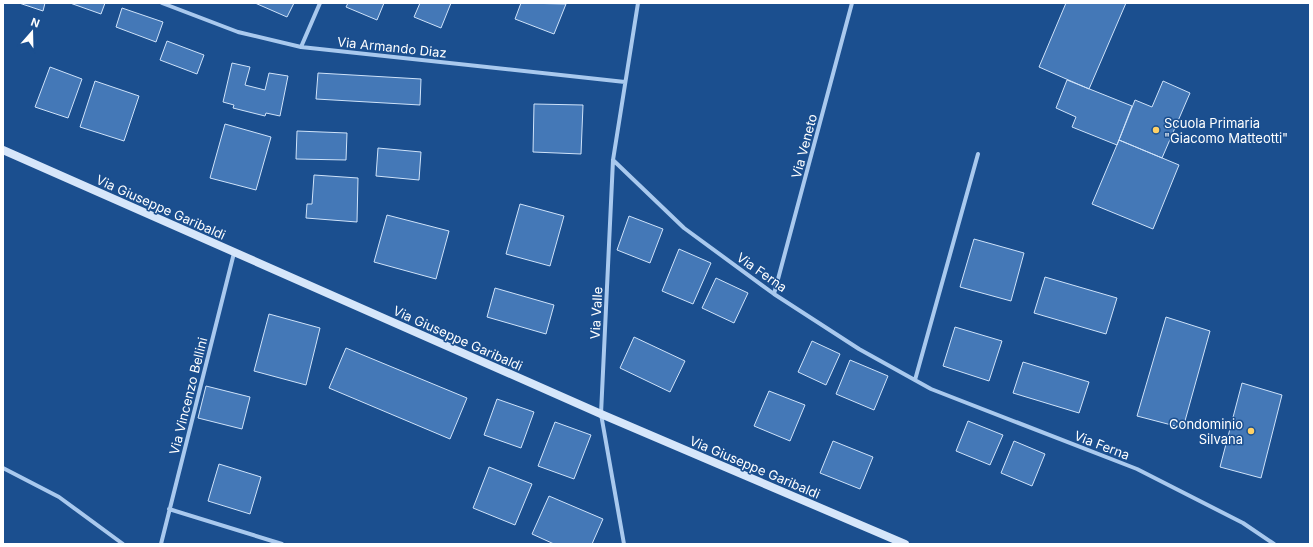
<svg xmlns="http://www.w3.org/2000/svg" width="1313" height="547" viewBox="0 0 1313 547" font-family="Inter,sans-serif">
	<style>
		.building { fill: #4478b7; stroke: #cfe3fa }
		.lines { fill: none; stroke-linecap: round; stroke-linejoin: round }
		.street { stroke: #a9c9ee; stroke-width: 4 }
		.secondary { stroke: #d6e6fa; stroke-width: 8 }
		.poi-dot { fill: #ffd166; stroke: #1b4f8f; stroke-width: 1.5 }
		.labels { text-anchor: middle; stroke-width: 3; stroke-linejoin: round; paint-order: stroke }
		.street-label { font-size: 13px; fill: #fff; stroke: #1b4f8f }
		.poi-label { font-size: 13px; fill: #fff; stroke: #1b4f8f; text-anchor: start }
	</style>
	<rect width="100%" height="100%" fill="#1b4f8f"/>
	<!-- building -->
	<path class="building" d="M19 3H45L43 11Z
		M70 3H105L101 14Z
		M255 3H294L287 17Z
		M348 3H384L377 20 346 7Z
		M420 3H451L441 28 414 17Z
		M521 3 566 4 554 34 515 19Z
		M1066 3H1126L1089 89 1039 67Z
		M122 8 163 22 156 42 116 27Z
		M167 41 204 55 197 74 160 60Z
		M232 63 250 67 245 85 265 90 269 73 288 76 280 116 266 113 265 116 233 108 234 105 223 102Z
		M50 67 82 79 68 118 35 107Z
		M318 73 421 79 420 105 316 99Z
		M1067 80 1132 106 1117 145 1072 127 1076 117 1056 108Z
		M95 81 139 96 124 141 80 127Z
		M1163 81 1190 93 1162 158 1119 140 1135 100 1152 107Z
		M534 104 583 105 581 154 533 152Z
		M225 124 271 137 256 190 210 178Z
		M297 131 347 133 346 160 296 159Z
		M1119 140 1179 165 1153 229 1092 204Z
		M378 148 421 152 419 180 376 176Z
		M314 175 358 178 357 222 306 218 307 204H312Z
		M520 204 564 216 550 266 506 254Z
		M387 215 449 231 436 279 374 262Z
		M629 216 663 229 650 263 617 250Z
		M974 239 1024 253 1011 301 960 287Z
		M679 249 711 263 693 304 662 291Z
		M1045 277 1117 298 1106 334 1034 313Z
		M716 278 748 293 734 323 702 308Z
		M495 288 554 305 546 334 487 317Z
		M269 314 320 328 306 385 254 371Z
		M1166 317 1210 331 1183 428 1137 416Z
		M955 327 1002 341 989 381 943 366Z
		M634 337 685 361 670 392 620 368Z
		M812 341 840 354 826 385 798 372Z
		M346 348 467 398 450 439 329 388Z
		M850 360 888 376 874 410 836 394Z
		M1023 362 1089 382 1079 413 1013 393Z
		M1242 383 1282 395 1261 478 1220 467Z
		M206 386 250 397 242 429 198 418Z
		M769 391 805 405 790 441 754 426Z
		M497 399 534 412 521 448 484 435Z
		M968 421 1003 435 990 465 956 451Z
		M555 422 591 435 574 479 538 466Z
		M833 441 873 457 860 489 820 473Z
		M1014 441 1045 454 1032 486 1001 473Z
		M219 464 261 477 250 514 208 501Z
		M489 467 532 484 515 525 473 508Z
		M549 496 603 519 592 544H554L532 534Z"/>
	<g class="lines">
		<!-- street -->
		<path class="street" d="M162 3 238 32 301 47 625 82
			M301 47 320 3
			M613 160 684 228 774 294 859 349 931 389 1137 469 1243 523 1274 544
			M774 294 852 3
			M915 380 978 154
			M3 468 59 497 123 544
			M169 509 282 544
			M161 544 234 253
			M624 544 601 414 613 160 638 3"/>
		<!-- secondary -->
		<path class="secondary" d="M3 150 601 414 905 544"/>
	</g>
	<!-- markers -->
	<g class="poi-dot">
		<circle cx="1156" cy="130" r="4"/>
		<circle cx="1251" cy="431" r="4"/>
	</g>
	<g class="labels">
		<!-- street labels -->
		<g class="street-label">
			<text transform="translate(392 47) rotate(6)" y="5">Via Armando Diaz</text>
			<text transform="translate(804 146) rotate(-75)" y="5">Via Veneto</text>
			<text transform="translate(161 207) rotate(24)" y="5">Via Giuseppe Garibaldi</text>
			<text transform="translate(762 272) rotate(35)" y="5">Via Ferna</text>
			<text transform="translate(596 313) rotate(-87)" y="5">Via Valle</text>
			<text transform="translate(458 338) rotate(24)" y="5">Via Giuseppe Garibaldi</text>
			<text transform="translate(188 396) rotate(-76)" y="5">Via Vincenzo Bellini</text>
			<text transform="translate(1102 445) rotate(21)" y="5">Via Ferna</text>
			<text transform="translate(755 467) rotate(23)" y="5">Via Giuseppe Garibaldi</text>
		</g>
		<!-- poi labels -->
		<g class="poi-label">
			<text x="1164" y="128">Scuola Primaria<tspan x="1164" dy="15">"Giacomo Matteotti"</tspan></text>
			<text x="1243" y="429" text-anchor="end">Condominio<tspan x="1243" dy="15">Silvana</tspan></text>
		</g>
	</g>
	<!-- border -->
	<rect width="1313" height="547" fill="none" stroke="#ffffff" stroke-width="8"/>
	<!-- north arrow -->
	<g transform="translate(32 32) rotate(20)" stroke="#1b4f8f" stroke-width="3" paint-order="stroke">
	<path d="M0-3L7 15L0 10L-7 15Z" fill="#ffffff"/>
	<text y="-6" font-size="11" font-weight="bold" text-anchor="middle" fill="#ffffff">N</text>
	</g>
</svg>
